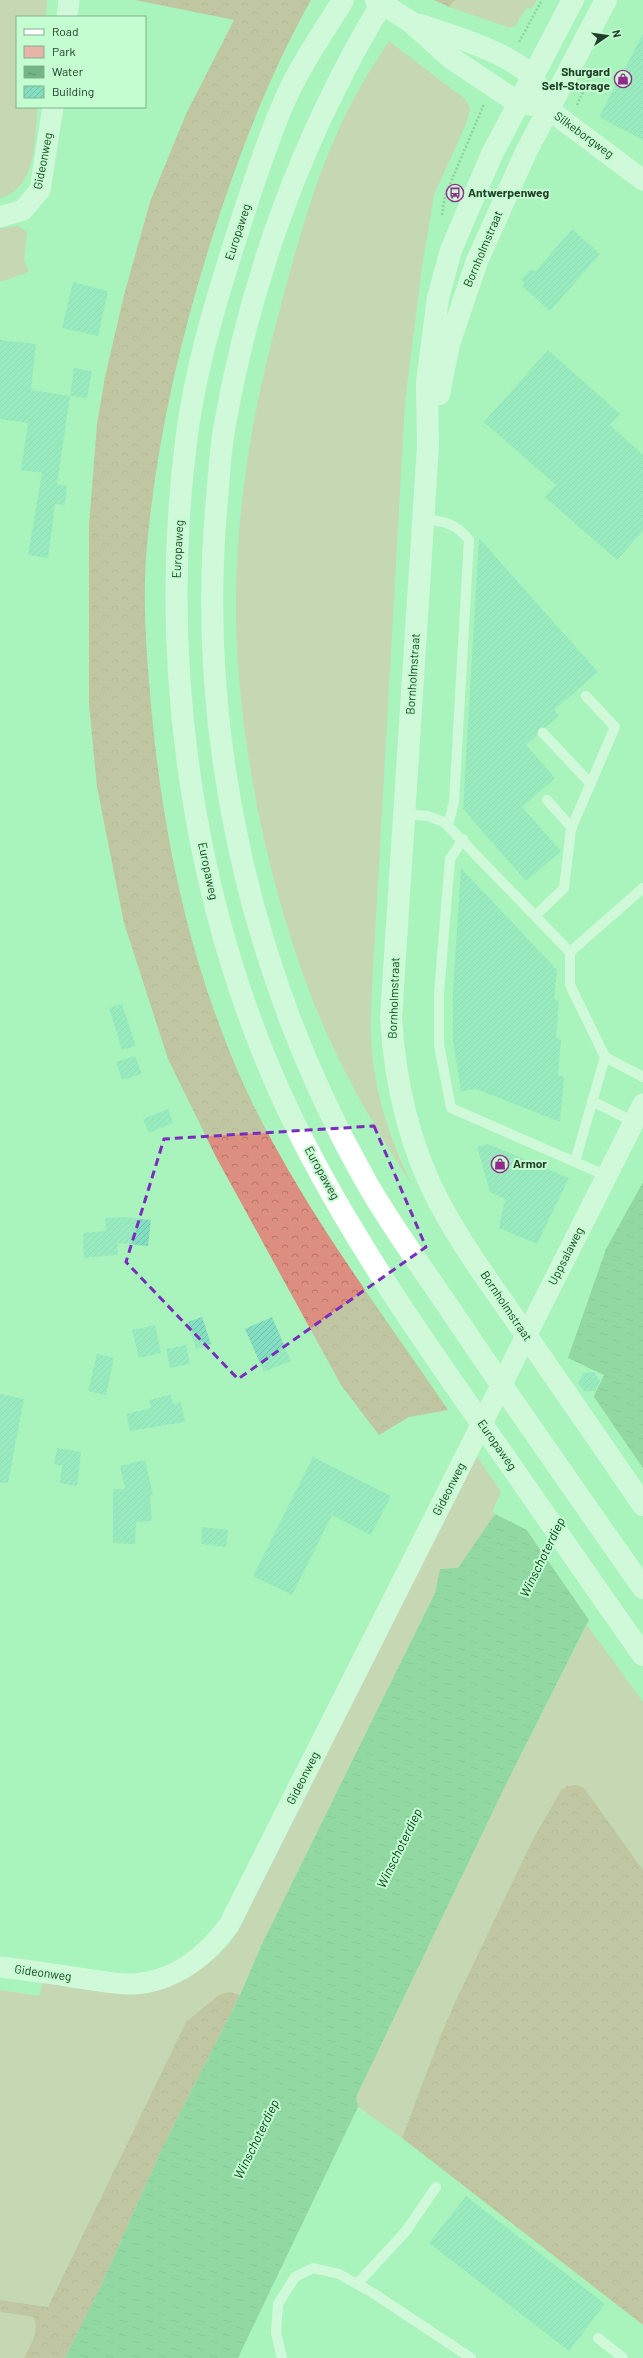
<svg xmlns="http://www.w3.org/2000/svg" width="643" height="2358" viewBox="0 0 643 2358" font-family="Barlow,sans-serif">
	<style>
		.green { fill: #e8b3a8 }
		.forest { fill: url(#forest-crowns) }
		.water { fill: url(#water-ripples) }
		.pier { fill: #a9f4bc }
		.building { fill: url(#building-hatch) }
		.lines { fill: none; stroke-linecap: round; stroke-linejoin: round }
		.path { stroke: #70a87e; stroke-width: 2.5; stroke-dasharray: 2 2; stroke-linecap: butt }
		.service { stroke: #fff; stroke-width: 10 }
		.minor { stroke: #fff; stroke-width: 21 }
		.tertiary { stroke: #fff; stroke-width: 22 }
		.trunk { stroke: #fff; stroke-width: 22 }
		.marked { fill: none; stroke: #7b2cbf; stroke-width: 3; stroke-dasharray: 8 5; stroke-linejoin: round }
		.labels { text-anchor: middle; stroke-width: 4; stroke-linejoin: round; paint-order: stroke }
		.poi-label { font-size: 12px; font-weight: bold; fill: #203e29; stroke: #c3fdd0; text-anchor: start }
		.street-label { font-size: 12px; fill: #203e29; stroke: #c3fdd0 }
		.water-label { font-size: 13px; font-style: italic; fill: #093d1d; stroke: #c3fdd0 }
	</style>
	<defs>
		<pattern id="forest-crowns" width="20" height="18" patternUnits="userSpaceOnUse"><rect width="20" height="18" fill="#dc8f80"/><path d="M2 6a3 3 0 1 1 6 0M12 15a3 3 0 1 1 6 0" fill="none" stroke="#b27669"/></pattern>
		<pattern id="water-ripples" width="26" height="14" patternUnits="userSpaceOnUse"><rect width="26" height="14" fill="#74b585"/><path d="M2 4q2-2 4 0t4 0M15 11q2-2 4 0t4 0" fill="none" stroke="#5f956d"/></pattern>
		<pattern id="building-hatch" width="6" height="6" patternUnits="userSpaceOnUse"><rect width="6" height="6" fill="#84dfc2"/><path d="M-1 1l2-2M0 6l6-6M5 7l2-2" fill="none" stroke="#72c0a7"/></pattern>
	</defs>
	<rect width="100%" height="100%" fill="#a9f4bc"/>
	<!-- green -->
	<path class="green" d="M0 0H47L46 17H17V107H38C34 138 38 188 0 198Z
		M455 0H537L531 9 527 7 516 25 510 28 449 7Z
		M389 41 466 100 470 109 466 124 434 195 422 267 405 402 371 1007C368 1072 384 1127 412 1185 380 1137 350 1085 326 1032 272 907 238 750 236 614 235 511 253 408 280 309 299 237 319 164 354 98 364 79 377 60 389 41Z
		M18 226 27 232 24 260 29 272 0 282V228Z
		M476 1455 501 1492 492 1512 495 1514 458 1568 440 1569 435 1593 262 1944 240 1995 230 1992 186 2022 48 2307 0 2300V1990L39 1996 43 1982 184 1979 217 1956 230 1943 244 1920 308 1779Z
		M587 1625 643 1702V1870L584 1788C574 1785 569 1784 561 1790L532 1841 456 2000 440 2037 402 2138 358 2107 356 2097 509 1778Z
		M0 2312 33 2317C41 2330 30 2345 24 2358H0Z"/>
	<!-- forest -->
	<path class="forest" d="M135 0H311C269 75 238 156 212 238 179 342 155 448 146 557 143 602 146 648 150 693 160 816 184 940 231 1055 282 1181 372 1298 448 1410L409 1417 379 1435 341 1385 216 1157 168 1059 124 923 97 787 89 705V525L97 424 105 377 124 295 150 202 186 114 234 20Z
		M434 0H455L449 7Z
		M576 1785 584 1788 643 1870V2325L402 2138 440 2037 456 2000 532 1841 561 1790 567 1786Z
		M230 1992 240 1995 161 2151 99 2290 65 2358H24C30 2345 41 2330 33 2317L0 2312V2300L48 2307 186 2022 219 1995Z"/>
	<!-- water -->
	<path class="water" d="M643 1182V1513L509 1778 356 2097 358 2107 238 2358H65L99 2290 161 2151 240 1995 262 1944 435 1593 440 1569 458 1568 495 1514 527 1530 530 1529 604 1375 568 1358 606 1249Z"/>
	<!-- pier -->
	<path class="pier" d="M592 1394 643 1468V1518L591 1623 526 1529 493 1513 528 1527Z"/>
	<!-- building -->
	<path class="building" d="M643 34V140L599 117Z
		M572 229 600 254 550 311 522 286 525 283 521 280 531 269 535 272Z
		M73 282 108 291 98 336 62 328Z
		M0 340 36 344 31 390 70 396 57 484 67 486 65 505 55 504 48 558 28 555 42 473 21 470 28 423 0 419Z
		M548 350 620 414 610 425 643 455V531L617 560 545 497 556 485 484 422Z
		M74 368 92 371 87 398 70 396Z
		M479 538 598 672 554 710 559 716 546 727 539 728 537 735 526 745 555 778 522 807 561 851 526 881 463 809Z
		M461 868 557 970 554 999 559 1002 556 1037 561 1040 558 1075 564 1077 560 1122 476 1089 461 1091 453 1041V991Z
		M122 1004 136 1046 122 1050 109 1008Z
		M135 1056 142 1074 122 1080 116 1062Z
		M168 1109 173 1123 149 1133 143 1119Z
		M488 1144 569 1178 537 1244 499 1228 505 1199 490 1192 477 1147Z
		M125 1217 151 1220 148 1246 117 1243 118 1255 84 1258 83 1233 106 1231 105 1218Z
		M202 1317 211 1344 196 1349 188 1322Z
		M272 1317 291 1361 264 1372 245 1329Z
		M155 1325 161 1353 139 1358 132 1330Z
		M186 1345 190 1364 170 1368 166 1349Z
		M97 1354 114 1358 106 1395 88 1391Z
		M594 1372 600 1381 595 1391H584L578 1383 583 1373Z
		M0 1394 24 1399 8 1483H0Z
		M171 1395 173 1404 181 1402 185 1422 130 1431 126 1414 151 1408 149 1400Z
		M57 1448 81 1452 77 1486 60 1483 62 1466 54 1464Z
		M313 1457 391 1496 371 1535 332 1515 292 1595 253 1576Z
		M145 1460 153 1495 150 1496 152 1521 136 1522 135 1544 113 1543V1489H125L120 1466Z
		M202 1527 228 1530 226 1547 201 1544Z
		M466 2196 605 2304 569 2351 429 2243Z"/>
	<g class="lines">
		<!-- path -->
		<path class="path" d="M519 42 542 0
			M577 105 591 75
			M442 215 445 196 484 104"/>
		<!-- service -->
		<path class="service" d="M423 519C443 521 456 523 469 540L454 802 448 825
			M543 733 591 784
			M547 800 572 828
			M404 814 428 816 444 822 570 952V985L605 1057 643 1077
			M463 839 450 859 439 993V1045L451 1108 607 1176
			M536 915 564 888 571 829 615 727 586 696
			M570 952 643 888
			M592 1101 634 1122
			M575 1162 605 1057
			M357 2284 406 2231 436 2187
			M598 2338 623 2358
			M282 2358 276 2333 278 2304 295 2277 313 2268 339 2274 373 2293 471 2358"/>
		<!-- minor -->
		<path class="minor" d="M67 17 69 0
			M548 109 643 180
			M0 217 23 210 40 190 53 107
			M0 1967C26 1970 53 1974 79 1978 96 1980 116 1985 134 1984 174 1981 206 1957 229 1925L643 1104"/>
		<!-- tertiary -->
		<path class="tertiary" d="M376 0 411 22 451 58 514 100 533 105
			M573 0 492 154 451 250 438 298 427 382 428 446 391 1018C395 1083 409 1146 440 1204 465 1251 498 1294 528 1338 566 1393 605 1449 643 1505
			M420 25C455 37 503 50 531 75 534 78 536 84 538 88
			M439 394 449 344 477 261 526 152 606 0"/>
		<!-- trunk -->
		<path class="trunk" d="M343 0C323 33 299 67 284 102 267 141 254 182 241 222 218 294 195 367 186 442 156 681 198 943 311 1156 359 1247 418 1333 477 1417 532 1496 587 1576 643 1655
			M384 0C304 131 250 278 224 430 220 453 219 476 217 499 195 732 250 974 364 1178 389 1223 421 1266 450 1309 513 1403 578 1495 643 1588"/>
	</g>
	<!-- marked area -->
	<path d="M0 0H643V2358H0ZM374 1126 426 1247 238 1379 126 1262 164 1139Z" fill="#a9f4bc" fill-opacity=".55" fill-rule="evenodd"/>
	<path class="marked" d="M374 1126 426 1247 238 1379 126 1262 164 1139Z"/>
	<!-- icons -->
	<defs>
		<symbol id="shop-ring" viewBox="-11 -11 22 22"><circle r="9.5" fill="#c3fdd0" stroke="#94288b" stroke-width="1.5"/><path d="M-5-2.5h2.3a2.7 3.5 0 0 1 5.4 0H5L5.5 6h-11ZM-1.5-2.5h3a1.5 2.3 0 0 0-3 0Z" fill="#94288b"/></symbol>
		<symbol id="bus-ring" viewBox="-11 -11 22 22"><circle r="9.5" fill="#c3fdd0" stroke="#94288b" stroke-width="1.5"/><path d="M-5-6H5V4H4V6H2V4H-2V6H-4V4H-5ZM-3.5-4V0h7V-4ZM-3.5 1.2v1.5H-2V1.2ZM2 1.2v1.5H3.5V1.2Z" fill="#94288b"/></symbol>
	</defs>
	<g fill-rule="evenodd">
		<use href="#shop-ring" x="613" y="69" width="20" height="20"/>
		<use href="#bus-ring" x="445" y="183" width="20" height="20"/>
		<use href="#shop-ring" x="490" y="1154" width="20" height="20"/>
	</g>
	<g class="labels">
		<!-- poi labels -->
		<g class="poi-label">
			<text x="610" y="76" text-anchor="end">Shurgard<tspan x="610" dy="14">Self-Storage</tspan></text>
			<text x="468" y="197">Antwerpenweg</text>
			<text x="513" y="1168">Armor</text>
		</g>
		<!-- street labels -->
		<g class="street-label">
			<text transform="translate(584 135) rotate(36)" y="4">Silkeborgweg</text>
			<text transform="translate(43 161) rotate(-79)" y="4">Gideonweg</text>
			<text transform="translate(238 232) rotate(-72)" y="4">Europaweg</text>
			<text transform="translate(483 249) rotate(-67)" y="4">Bornholmstraat</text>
			<text transform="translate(178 549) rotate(-87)" y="4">Europaweg</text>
			<text transform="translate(413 674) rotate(-86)" y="4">Bornholmstraat</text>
			<text transform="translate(208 871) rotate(78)" y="4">Europaweg</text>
			<text transform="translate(394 998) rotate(-88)" y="4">Bornholmstraat</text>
			<text transform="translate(322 1173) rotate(61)" y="4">Europaweg</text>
			<text transform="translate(566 1256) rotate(-63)" y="4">Uppsalaweg</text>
			<text transform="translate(506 1306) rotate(56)" y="4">Bornholmstraat</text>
			<text transform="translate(497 1445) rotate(55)" y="4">Europaweg</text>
			<text transform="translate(449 1489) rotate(-63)" y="4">Gideonweg</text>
			<text transform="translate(303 1778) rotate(-63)" y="4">Gideonweg</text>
			<text transform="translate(43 1973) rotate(8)" y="4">Gideonweg</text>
		</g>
		<!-- water labels -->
		<g class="water-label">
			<text transform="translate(542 1557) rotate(-64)" y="5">Winschoterdiep</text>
			<text transform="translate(399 1848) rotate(-64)" y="5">Winschoterdiep</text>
			<text transform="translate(256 2139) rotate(-64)" y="5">Winschoterdiep</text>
		</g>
	</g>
	<!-- legend -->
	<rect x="16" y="16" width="130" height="92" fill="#c3fdd0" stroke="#82b18d"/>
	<rect x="24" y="29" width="20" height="6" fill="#ffffff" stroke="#82b18d"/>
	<text x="52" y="36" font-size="12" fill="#203e29">Road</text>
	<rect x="24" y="46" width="20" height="12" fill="#e8b3a8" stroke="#82b18d"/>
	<text x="52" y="56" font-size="12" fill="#203e29">Park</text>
	<rect x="24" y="66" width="20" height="12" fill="url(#water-ripples)" stroke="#82b18d"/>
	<text x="52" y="76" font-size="12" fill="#203e29">Water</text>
	<rect x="24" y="86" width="20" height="12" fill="url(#building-hatch)" stroke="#82b18d"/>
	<text x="52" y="96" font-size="12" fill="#203e29">Building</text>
	<!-- north arrow -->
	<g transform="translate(607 36) rotate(77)" stroke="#c3fdd0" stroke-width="3" paint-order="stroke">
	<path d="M0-3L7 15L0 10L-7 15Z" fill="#203e29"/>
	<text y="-6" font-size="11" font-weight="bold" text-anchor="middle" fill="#203e29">N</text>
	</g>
</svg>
